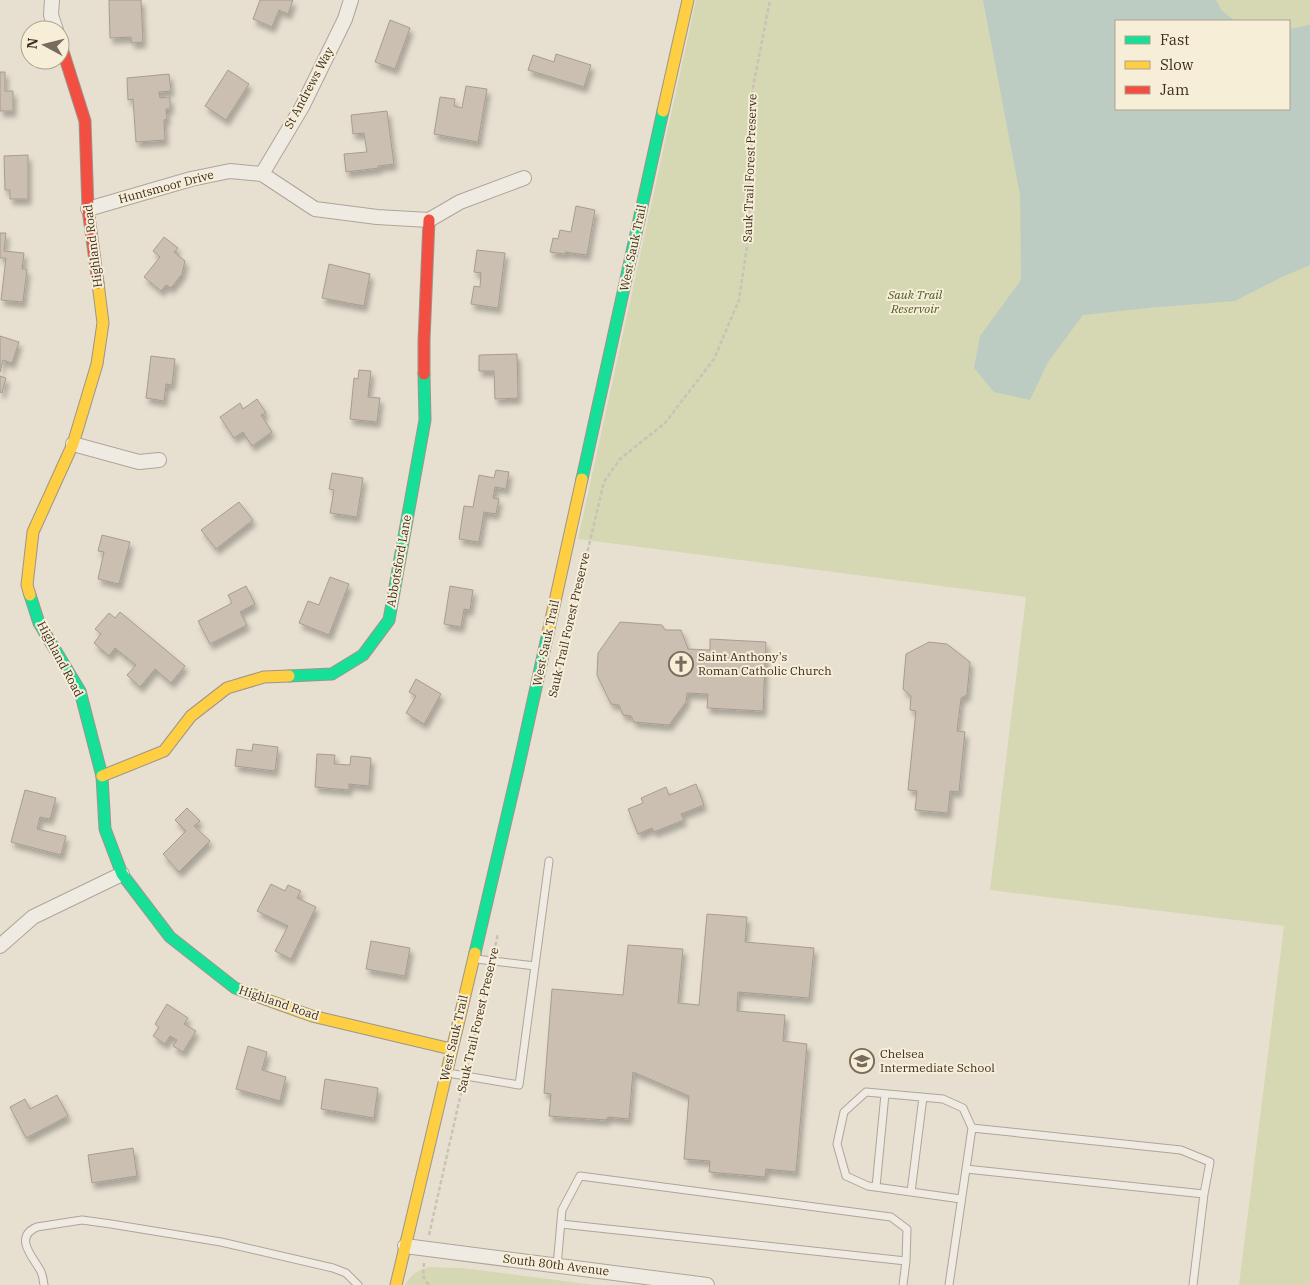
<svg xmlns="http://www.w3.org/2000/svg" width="1310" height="1285" viewBox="0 0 1310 1285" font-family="'IBM Plex Serif',serif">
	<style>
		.green { fill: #d6d7b3; fill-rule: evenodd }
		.water { fill: #bcccc2 }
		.building { fill: #cbbfb2; stroke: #a89c90; filter: url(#shadow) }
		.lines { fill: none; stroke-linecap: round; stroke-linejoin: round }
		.lane-casing { stroke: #ada599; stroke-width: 9 }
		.street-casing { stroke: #ada599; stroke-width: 16 }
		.fast-casing { stroke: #9c958a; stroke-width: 13 }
		.slow-casing { stroke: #9c958a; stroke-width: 13 }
		.jam-casing { stroke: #9c958a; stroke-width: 13 }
		.path { stroke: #c8c2b9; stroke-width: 2.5; stroke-dasharray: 4 2.5; stroke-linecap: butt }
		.lane { stroke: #efebe3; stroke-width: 7 }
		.street { stroke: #efebe3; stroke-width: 14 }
		.fast { stroke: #16e098; stroke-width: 11 }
		.slow { stroke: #ffcf43; stroke-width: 11 }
		.jam { stroke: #f24e42; stroke-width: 11 }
		.labels { text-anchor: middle; stroke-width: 4; stroke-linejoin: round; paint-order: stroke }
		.street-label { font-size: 12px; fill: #3d2e20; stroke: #f7eed8 }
		.park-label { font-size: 12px; font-style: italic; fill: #4d5a26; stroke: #f7eed8 }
		.poi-label { font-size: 12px; fill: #3d2e20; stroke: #f7eed8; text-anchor: start }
	</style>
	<defs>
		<filter id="shadow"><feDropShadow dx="3" dy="5.5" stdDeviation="2.5" flood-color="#0004"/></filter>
	</defs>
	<rect width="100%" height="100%" fill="#e7e0d1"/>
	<!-- green -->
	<path class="green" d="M696 0H1310V1285H1239L1284 926 990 890 1026 597 578 539ZM1116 21H1289V109H1116Z
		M429 1267 463 1268 594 1285H405C411 1274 418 1270 429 1267Z"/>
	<!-- water -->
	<path class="water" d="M983 0H1216L1222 11 1235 21H1116V109H1289V29L1310 25V265L1282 277 1235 301 1148 308 1083 315 1048 362 1030 400 994 392 974 368 980 336 1021 280 1020 195Z"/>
	<!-- building -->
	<path class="building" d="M109 0H141L143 42 132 43 131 37 110 38Z
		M260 0H293L288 14 279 10 272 27 253 19Z
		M390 20 410 28 395 69 375 62Z
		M556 54 591 65 584 87 528 70 533 55 554 62Z
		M228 70 249 84 226 120 205 106Z
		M0 72H5V91H13V111H0Z
		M169 74 171 91 159 92 160 98 170 97V109H166L167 119 164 120 165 140 136 142 133 99 128 100 127 78Z
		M466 86 487 89 478 142 434 134 440 97 455 99 454 106 462 108Z
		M387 111 394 164 378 166 379 168 346 172 344 154 367 152 364 133 353 134 351 115Z
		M28 155V199H10V190H5L4 156Z
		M576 206 595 210 587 255 565 252V254L550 252 553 238 558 239 560 230 571 232Z
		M0 233H6L4 251 24 253 22 269H27L23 302 1 300 6 258H0Z
		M164 237 178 248 174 252 185 261 182 274 171 288 166 285 161 291 144 277 160 257 153 251Z
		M477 250 505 253 498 308 471 304 474 286 480 287 481 273 474 272Z
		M329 264 370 274 364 306 322 298Z
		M0 336 19 342 12 363 3 360 0 372Z
		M517 354 518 398 495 399 494 371H479V355Z
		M151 356 175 359 172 385 166 384 164 401 146 398Z
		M359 370 371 371 368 397 380 398 377 422 350 419 354 378 358 379Z
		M0 376 6 378 2 393 0 392Z
		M257 399 266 413 261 415 272 432 252 446 243 432 234 438 220 417 240 403 243 409Z
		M496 470 509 472 506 489 495 487 493 498 499 499 496 514 484 512 479 542 459 539 464 506 473 507 479 475 494 478Z
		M332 473 363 478 357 517 330 513 334 490 329 489Z
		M239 502 253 520 216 549 201 530Z
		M102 535 130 542 119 584 98 579 104 552 98 551Z
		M330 577 349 584 329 635 299 623 308 601 319 605Z
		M246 586 255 604 240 612 247 625 210 644 198 621 232 603 228 595Z
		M450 586 473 590 470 610 464 609 461 627 444 624Z
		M120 612 185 666 171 683 155 669 140 687 127 675 136 665 115 648 109 656 94 643 101 634 95 629 109 613 115 618Z
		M620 622 662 625 665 630H681L688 649 710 650V639L766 642 763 711 707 708 708 694 687 693 686 702 669 725 634 722 631 716 623 715 619 705 611 704 597 675 598 653Z
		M929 642 947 644 970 662 967 695 961 698 957 731 965 732 959 792 950 791 948 813 915 810 917 791 908 790 916 711 910 710 911 696 903 689 906 654Z
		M416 679 441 694 424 724 406 713 416 696 409 692Z
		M253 744 278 747 275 771 235 766 237 749 252 751Z
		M317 754 335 755 334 764 350 765 351 756 371 758 369 786 349 784V790L315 787Z
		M696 784 704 805 681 814 684 820 654 832 652 828 638 834 628 809 643 803 641 798 666 787 669 795Z
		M25 790 56 798 50 819 40 817 37 829 66 836 61 855 11 842Z
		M187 808 200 821 194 826 210 841 179 872 163 854 186 831 175 820Z
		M271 884 285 891 288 885 301 891 297 898 316 907 291 959 275 951 288 926 257 911Z
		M707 914 747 917 745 942 814 948 809 998 738 992 737 1011 785 1015 783 1041 807 1044 796 1172 766 1169 765 1177 709 1172 710 1161 684 1159 689 1096 633 1072 629 1119 608 1117 606 1120 549 1116 551 1094 544 1093 552 989 623 995 628 945 683 949 678 1003 699 1005Z
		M371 941 410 948 405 976 366 969Z
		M167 1004 188 1018 184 1024 196 1031 183 1052 173 1046 177 1040 170 1036 165 1044 153 1036 159 1027 155 1024Z
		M248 1046 267 1052 262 1070 286 1077 280 1101 236 1089Z
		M325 1079 378 1088 374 1118 321 1109Z
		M57 1095 68 1116 26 1138 10 1107 25 1099 30 1109Z
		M133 1148 137 1176 92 1183 88 1155Z"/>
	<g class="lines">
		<defs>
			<path id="lane" d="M476 959 535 966
				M448 1073 519 1085 549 861
				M972 1128 1181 1150 1210 1162 1204 1194 1193 1285
				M966 1169 1204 1194
				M876 1187 885 1094
				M911 1192 923 1097
				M561 1224 906 1261
				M557 1266 562 1210 580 1176 891 1217 907 1229 906 1261 903 1285
				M44 1285C43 1280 43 1274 40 1270 33 1257 13 1237 37 1227L82 1220 111 1224 221 1242 333 1268 346 1273 358 1285
				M949 1285 972 1128 963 1108 943 1099 866 1092 844 1112 837 1144 846 1176 868 1186 961 1199"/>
			<path id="street" d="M52 0 51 15 56 30
				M262 174 302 107 345 19 351 0
				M88 209 191 179 230 171 262 174 315 209 377 217 429 220 460 202 524 178
				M73 444 139 462 159 460
				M0 946 33 917 122 874
				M405 1246 707 1285"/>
			<path id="fast" d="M582 479 663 111
				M30 595 39 623 80 691 102 776 105 829 122 874 170 937 235 988 254 995
				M289 676 332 674 363 655 389 620 425 420 424 374
				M475 953 518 769 548 633"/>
			<path id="slow" d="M663 111 688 0
				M30 595 27 585 33 532 73 444 97 364 103 323 98 283
				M548 633 582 479
				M102 776 164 751 191 716 227 688 264 677 289 676
				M254 995 312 1016 451 1049
				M396 1285 475 953"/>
			<path id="jam" d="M60 42 85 121 88 209 98 283
				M424 374V341L429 220"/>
		</defs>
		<!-- lane casing -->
		<use href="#lane" class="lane-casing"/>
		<!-- street casing -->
		<use href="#street" class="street-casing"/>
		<!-- fast casing -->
		<use href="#fast" class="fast-casing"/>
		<!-- slow casing -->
		<use href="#slow" class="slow-casing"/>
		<!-- jam casing -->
		<use href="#jam" class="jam-casing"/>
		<!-- path -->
		<path class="path" d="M556 684 604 482 620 459 665 423 714 359 739 300 750 227 753 87 770 0
			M494 952 498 933
			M467 1067 490 970
			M429 1235 463 1084
			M424 1263 423 1276 427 1283 431 1285"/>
		<!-- lane -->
		<use href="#lane" class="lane"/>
		<!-- street -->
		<use href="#street" class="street"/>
		<!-- fast -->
		<use href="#fast" class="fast"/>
		<!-- slow -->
		<use href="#slow" class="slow"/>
		<!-- jam -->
		<use href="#jam" class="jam"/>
	</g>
	<!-- icons -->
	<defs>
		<symbol id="church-ring" viewBox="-11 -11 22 22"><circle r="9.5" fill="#f7eed8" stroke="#786c5e" stroke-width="1.5"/><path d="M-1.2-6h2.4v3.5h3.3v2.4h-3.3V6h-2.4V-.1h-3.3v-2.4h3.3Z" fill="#786c5e"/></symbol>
		<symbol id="school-ring" viewBox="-11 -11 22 22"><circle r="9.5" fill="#f7eed8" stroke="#786c5e" stroke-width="1.5"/><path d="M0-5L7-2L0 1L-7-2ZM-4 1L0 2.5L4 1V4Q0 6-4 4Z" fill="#786c5e"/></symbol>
	</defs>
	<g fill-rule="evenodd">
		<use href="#church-ring" x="667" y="650" width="28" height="28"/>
		<use href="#school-ring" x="848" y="1047" width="28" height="28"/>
	</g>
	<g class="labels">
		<!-- street labels -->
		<g class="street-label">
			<text transform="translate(309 88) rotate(-62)" y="4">St Andrews Way</text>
			<text transform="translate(750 168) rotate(-88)" y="4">Sauk Trail Forest Preserve</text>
			<text transform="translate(166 187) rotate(-15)" y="4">Huntsmoor Drive</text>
			<text transform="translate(93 246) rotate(-97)" y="4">Highland Road</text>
			<text transform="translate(633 248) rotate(-78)" y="4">West Sauk Trail</text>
			<text transform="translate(399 561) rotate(-80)" y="4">Abbotsford Lane</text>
			<text transform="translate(569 625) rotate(-77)" y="4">Sauk Trail Forest Preserve</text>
			<text transform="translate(546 643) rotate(-78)" y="4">West Sauk Trail</text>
			<text transform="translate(60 659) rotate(62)" y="4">Highland Road</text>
			<text transform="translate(279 1003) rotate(19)" y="4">Highland Road</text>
			<text transform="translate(478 1020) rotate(-77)" y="4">Sauk Trail Forest Preserve</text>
			<text transform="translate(454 1038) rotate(-77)" y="4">West Sauk Trail</text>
			<text transform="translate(556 1265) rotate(7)" y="4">South 80th Avenue</text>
		</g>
		<!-- park labels -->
		<g class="park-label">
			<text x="915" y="299">Sauk Trail<tspan x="915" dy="14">Reservoir</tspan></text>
		</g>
		<!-- poi labels -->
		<g class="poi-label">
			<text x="698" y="661">Saint Anthony's<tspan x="698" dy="14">Roman Catholic Church</tspan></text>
			<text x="880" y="1058">Chelsea<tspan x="880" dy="14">Intermediate School</tspan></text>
		</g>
	</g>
	<!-- legend -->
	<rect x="1115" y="20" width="175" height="90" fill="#f7eed8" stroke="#ada18e"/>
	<rect x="1125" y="36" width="25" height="8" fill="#16e098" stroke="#ada18e"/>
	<text x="1160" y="45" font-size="15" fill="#3d2e20">Fast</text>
	<rect x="1125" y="61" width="25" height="8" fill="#ffcf43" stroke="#ada18e"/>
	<text x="1160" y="70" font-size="15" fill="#3d2e20">Slow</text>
	<rect x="1125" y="86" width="25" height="8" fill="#f24e42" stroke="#ada18e"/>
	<text x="1160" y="95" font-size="15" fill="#3d2e20">Jam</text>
	<!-- north arrow -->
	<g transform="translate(45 45) rotate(277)"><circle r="24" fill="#f7eed8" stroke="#ada18e"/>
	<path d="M0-4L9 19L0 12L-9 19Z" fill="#786c5e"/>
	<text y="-8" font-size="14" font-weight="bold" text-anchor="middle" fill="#3d2e20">N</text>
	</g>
</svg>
